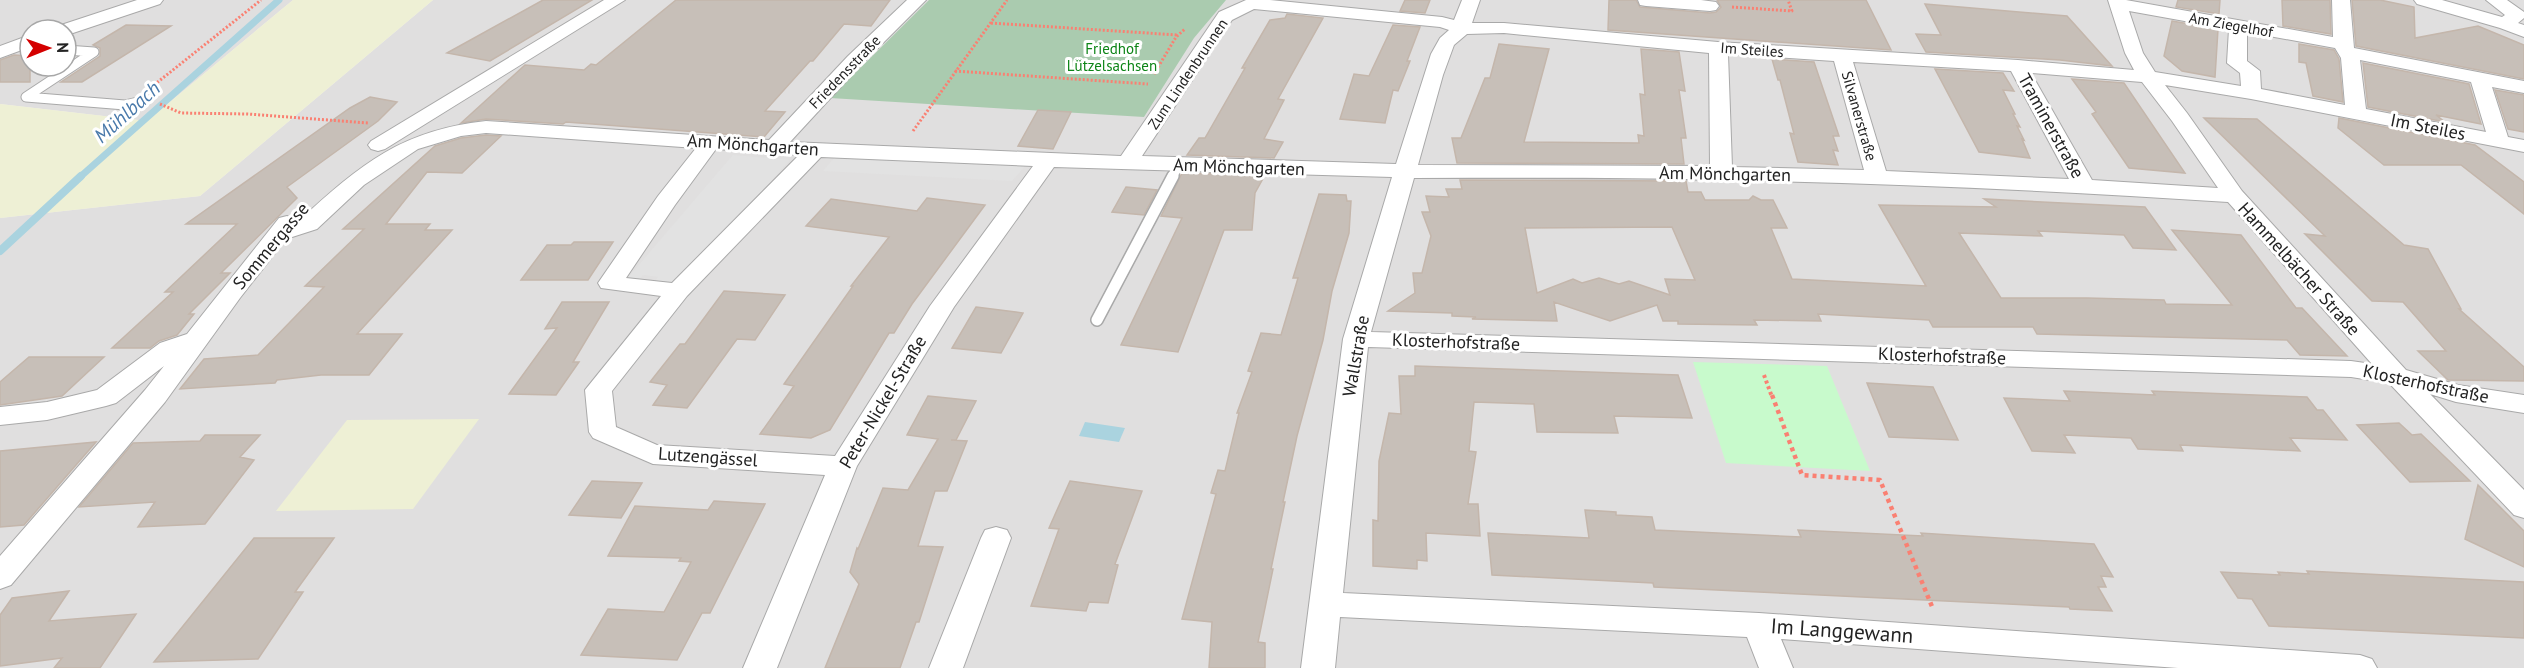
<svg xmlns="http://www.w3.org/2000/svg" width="2524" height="668" viewBox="0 0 2524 668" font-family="'PT Sans',sans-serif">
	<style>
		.residential { fill: #e0dfdf; fill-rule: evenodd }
		.farmland { fill: #eef0d5 }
		.cemetery { fill: #aacbaf }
		.park { fill: #c8facc }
		.parking { fill: #e2e2e2 }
		.water { fill: #aad3df }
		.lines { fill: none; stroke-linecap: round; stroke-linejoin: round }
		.stream-far1 { stroke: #aad3df; stroke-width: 7 }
		.stream { stroke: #aad3df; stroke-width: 8 }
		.building { fill: #c7bfb8; stroke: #c4b6ab; stroke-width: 1.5; fill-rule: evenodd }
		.service-far1-casing { stroke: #a9a9a9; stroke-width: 11 }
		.service-casing { stroke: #a9a9a9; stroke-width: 14 }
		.minor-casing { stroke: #a9a9a9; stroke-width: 2 }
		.path-far2 { stroke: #fa8072; stroke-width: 3; stroke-dasharray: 2 2; stroke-linecap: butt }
		.path-far1 { stroke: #fa8072; stroke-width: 4; stroke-dasharray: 3 3; stroke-linecap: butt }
		.path { stroke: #fa8072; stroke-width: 4.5; stroke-dasharray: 4 4; stroke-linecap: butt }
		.service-far1 { stroke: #fff; stroke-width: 9 }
		.service { stroke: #fff; stroke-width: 11 }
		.minor { fill: #fff; fill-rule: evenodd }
		.labels { text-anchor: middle; stroke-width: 6; stroke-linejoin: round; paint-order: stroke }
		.far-street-label { font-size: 15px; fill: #222; stroke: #fff }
		.far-park-label { font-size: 15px; fill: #0c8416; stroke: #fff }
		.street-label { font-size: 18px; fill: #222; stroke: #fff }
		.water-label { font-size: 20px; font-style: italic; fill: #4a7aab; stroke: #fff }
		.near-street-label { font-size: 21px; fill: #222; stroke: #fff }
	</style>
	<rect width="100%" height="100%" fill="#f2efe9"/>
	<!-- residential -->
	<path class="residential" d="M0 0H293L147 121 0 104ZM30 30H66V66H30Z
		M433 0H2524V668H0V218L200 196Z"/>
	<!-- farmland -->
	<path class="farmland" d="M293 0H433L200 196 0 218V104L147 121Z
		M479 419 413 509 276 511 347 420Z"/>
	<!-- cemetery -->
	<path class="cemetery" d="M929 0H1226L1194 38 1144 117 830 98Z"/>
	<!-- park -->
	<path class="park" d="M1693 362 1827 366 1870 471 1726 463Z"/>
	<!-- parking -->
	<path class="parking" d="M733 155 790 160 675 286 653 284 658 277 643 275 637 282 626 280Z
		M835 157 1025 166 1012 181 823 171Z"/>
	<!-- water -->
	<path class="water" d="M1085 422 1125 428 1119 442 1079 436Z"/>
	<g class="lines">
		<!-- stream-far1 -->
		<path class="stream-far1" d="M80 177 279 0"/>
		<!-- stream -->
		<path class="stream" d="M0 251 81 176"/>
	</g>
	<!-- building -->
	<path class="building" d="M543 0H592L490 61 447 53Z
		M676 0H890L871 26 844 24 813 61H810L765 111 785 112 764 137 566 122 563 124 486 119 461 123 525 65 584 70 591 64 596 65Z
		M1405 0H1430L1425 13 1400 11Z
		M1609 0H1636L1640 7 1710 13 1716 12 1721 7 1717 0H1866L1891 50 1608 30Z
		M2178 0H2220L2219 14 2176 7Z
		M2282 0H2330L2331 34 2283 26Z
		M2352 0H2380L2414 7 2415 38 2478 26 2524 45V79L2356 46Z
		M1925 4 2067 16 2112 66 2060 60 1926 52 1916 34 1941 35Z
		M1287 14 1323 18 1278 99 1284 100 1264 139 1283 142 1274 158 1187 155 1199 138H1205L1245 68H1242L1270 20 1285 18Z
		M2172 21 2218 29 2215 77 2182 71 2164 56Z
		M126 25 171 26 82 82H61L100 56V48L93 45Z
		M1393 25 1420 27 1407 61H1410L1398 91 1393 90 1385 123 1340 119 1354 74 1369 76Z
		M1499 44 1549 49 1524 142 1639 143 1638 135 1644 136 1640 94 1645 95 1641 49 1679 52 1685 91 1679 90 1686 138H1681L1684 164 1457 163 1452 138H1461L1485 78H1490Z
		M2299 44 2334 50 2339 59 2343 102 2313 96 2306 63 2299 62Z
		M14 55 30 56V82H0V60Z
		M1772 59 1814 62 1839 136H1833L1838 151 1833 150 1838 165 1798 162 1790 133 1794 134 1780 80H1778Z
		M2363 63 2469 84 2481 124 2436 115 2445 122 2368 107Z
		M1935 69 2003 73 2014 91 2003 90 2015 114H2013L2020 127 2017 126 2024 140 2022 139 2030 158 1979 152Z
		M2072 79 2124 83 2185 173 2129 168 2092 114 2096 112Z
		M2495 90 2524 95V132L2508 129Z
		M370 97 397 102 378 121 287 187 297 198 221 273H230L189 314H194L177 335 159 341 150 348H112L173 292H165L237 224H186L350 108Z
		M1038 110 1071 112 1053 149 1018 146Z
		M2204 118 2257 119 2404 245 2428 249 2461 309H2459L2524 367V381L2448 380 2418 351H2446L2403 302 2372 301 2305 234 2325 236Z
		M2339 118 2475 145 2524 182V214L2461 165H2384L2338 128Z
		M486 135 501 136 462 173 427 172 386 224H430L425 230H452L357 334H402L369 375H321L277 380 275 383 180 389 204 359 258 355 324 287 305 286 364 229H343L435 146 461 138Z
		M1182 173 1265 175 1255 193 1252 230H1224L1178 352 1121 345 1182 218 1161 216Z
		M1460 180 1686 181 1688 192H1701L1705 200H1749L1753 196 1761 200H1773L1787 228H1771L1792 279 1926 286 1879 205 1996 207 1984 199 2145 207 2176 250 2133 248 2124 235 2038 231 2042 236 1959 233 2001 298H2087L2164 300 2166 304 2232 305 2172 230 2241 235 2296 308H2302L2347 356 2300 355 2287 340 2037 334 2033 327H1933L1929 320 1818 314 1821 321 1754 320 1757 325 1678 324V321H1663L1657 305 1610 321 1554 302 1557 321 1472 319 1476 317 1452 316V313L1388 311 1415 293 1413 273H1422L1431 236 1422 212H1430L1426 196 1449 197 1446 189H1462ZM1672 227 1695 280 1665 279 1670 295 1629 281 1619 284 1599 278 1582 283 1573 279 1537 293 1525 228Z
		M1126 187 1157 190 1144 215 1112 212Z
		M1319 194 1346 195 1347 201H1351L1349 233 1332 291 1323 340 1297 436 1283 502H1285L1271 569H1273L1258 642 1265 643V668H1209L1212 622 1182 619 1216 494 1211 493 1218 470 1225 471 1239 413H1237L1252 372 1248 371 1261 333 1281 335 1298 278H1293Z
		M927 198 985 205 912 304 894 333H889L830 430 811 438 760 434 794 386 784 384 853 286H851L889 237 806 226 831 199 917 211Z
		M574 242H613L588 280H521L547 245H571Z
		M724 291 785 295 755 340 737 339 687 408 653 405 667 385 650 382 680 344H685Z
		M562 302H609L573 362H579L556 395 509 394 557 328 545 329Z
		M976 307 1023 313 1001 353 952 348Z
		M29 357H104L62 396 0 405V382Z
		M1415 366 1678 375 1692 418 1614 416 1618 433 1537 432 1534 404 1474 402 1469 451 1476 452 1468 504H1478L1480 536 1426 533 1427 561 1417 560V569L1373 566V520L1378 521 1379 461 1389 413 1401 414 1399 376H1415Z
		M1867 383 1933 387 1958 440 1889 437Z
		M2064 391 2155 395 2152 391 2307 397 2317 410H2323L2347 440 2290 438 2300 451 2180 445 2183 451 2138 449 2131 438 2064 435 2075 453 2032 451 2004 398 2070 401Z
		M928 396 976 401 956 440H951L967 441 947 491H935L918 546 943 547 919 622H916L900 668H825L859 584 850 572 857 548 858 549 883 488 908 490 938 439 907 435Z
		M2399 423 2412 435 2421 434 2470 481 2410 482 2357 425Z
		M205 435H260L240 457 254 460 205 524 138 527 155 502 79 507 133 443 200 441Z
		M96 442 24 525 0 527V451Z
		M592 481 642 483 621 518 569 515Z
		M1070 481 1142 491 1115 564 1118 565 1108 603 1089 602 1086 611 1031 606 1059 529 1049 528Z
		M2478 485 2524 531V567L2465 539Z
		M714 501 765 504 710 613H702L677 660 581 655 608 609 664 612 691 562 679 561 681 558 608 556 635 506 708 510Z
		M1585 510 1616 512V515L1652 517 1655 530 1801 537 1798 530 1923 536 1921 533 2094 544 2113 577 2101 576 2106 587H2098L2112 611 2070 609 2069 607 1654 587 1653 583 1492 575 1488 533 1589 538Z
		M254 538H334L295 592H303L258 659 154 662Z
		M2307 571 2524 582V638L2269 626 2252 599 2238 598 2221 572 2280 575 2278 572 2309 574Z
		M69 591 49 621 136 614 100 668H54L62 658 0 666V615L12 598Z"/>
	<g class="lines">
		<defs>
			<path id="service-far1" d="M66 50 94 52 26 97 125 105 142 101
				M1172 177 1179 165"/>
			<path id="service" d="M1097 320 1173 176"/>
			<path id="minor" d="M137 0H163L160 4 70 34 66 35V30H55L58 26Z
				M604 0H625L385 149 378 151 371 149 368 145 371 141Z
				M907 0H926L862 64 790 142 1121 156 1219 12 1246 0H1270L1442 17 1454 20 1462 0H1480L1472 23H1504L1718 42 2018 60 2134 70 2125 53 2108 0H2126L2333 37 2332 0H2350L2354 48 2524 81V93L2492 87 2508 137 2524 140V152L2251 99 2165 85 2187 113 2242 191 2406 370 2458 385 2524 395V413L2456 402 2430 394 2524 490V518L2514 515 2389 383 2351 377 1368 347 1343 593 1759 613 2360 655 2372 659 2377 668H2178L1781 639 1793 668H1759L1747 637 1340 617 1335 668H1301L1343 339 1392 177 1054 167 954 307 857 466 777 668H743L825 475 653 464 593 438 589 432 585 390 661 296 601 288 598 283 658 196 696 148 486 133 461 136 418 149 364 185 317 229 286 239 240 298 165 402 11 585 0 589V556L145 390 164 366 116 403 106 406 47 420 0 425V407L47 402 97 390 160 343 187 334 279 218 287 216 297 221 301 219C361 164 402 130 486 121L769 140 848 56ZM1254 9 1440 27 1449 30 1440 38 1431 54 1396 164 1142 156 1232 20ZM2129 11 2229 29 2227 63 2240 73 2241 86 2155 72 2143 53ZM2247 32 2335 48 2341 58 2345 105 2261 89 2260 71 2247 61ZM1504 33 1709 53 1710 166 1418 165 1443 75 1454 45 1467 34ZM1728 54 1834 61 1864 170 1732 167ZM2360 60 2471 82 2486 132 2366 109ZM1853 62 2011 71 2069 179 1886 171ZM2031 73 2142 82 2172 121 2218 188 2092 180ZM716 149 799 155 672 283 626 278 675 205ZM821 157 1033 166 930 306 835 456 657 445 616 427 612 391 687 296ZM1414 178C1517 178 1620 177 1723 180 1892 183 2060 191 2228 202L2372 364 2351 361 1371 332Z
				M1638 0H1701L1716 2 1719 6 1716 10 1710 11 1646 6 1640 5Z
				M2414 0H2442L2502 17 2505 15 2486 0H2507L2524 12V18L2518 23 2524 25V37L2500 28 2417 4Z
				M30 35V47L0 58V46Z
				M996 527 1007 530 1011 538 963 668H929L981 538 985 530Z"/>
		</defs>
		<!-- service-far1 casing -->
		<use href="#service-far1" class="service-far1-casing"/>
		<!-- service casing -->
		<use href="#service" class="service-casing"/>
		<!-- minor casing -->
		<use href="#minor" class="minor-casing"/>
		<!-- path-far2 -->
		<path class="path-far2" d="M1732 7 1792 11 1788 0
			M991 23 1178 35
			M955 71 1148 84
			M1154 74 1176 37 1185 29
			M154 85 261 0
			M160 104 181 113 248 114 368 123
			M913 131 1007 0"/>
		<!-- path-far1 -->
		<path class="path-far1" d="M1764 375 1772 397"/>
		<!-- path -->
		<path class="path" d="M1772 395 1802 475 1880 480 1933 609"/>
		<!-- service-far1 -->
		<use href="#service-far1" class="service-far1"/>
		<!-- service -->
		<use href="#service" class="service"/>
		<!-- minor -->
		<use href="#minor" class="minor"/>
	</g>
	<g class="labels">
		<!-- far-street labels -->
		<g class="far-street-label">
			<text transform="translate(2231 25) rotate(10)" y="5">Am Ziegelhof</text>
			<text transform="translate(1752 50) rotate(4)" y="5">Im Steiles</text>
			<text transform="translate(845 72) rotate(-46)" y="5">Friedensstraße</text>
			<text transform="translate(1188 74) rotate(-56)" y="5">Zum Lindenbrunnen</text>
			<text transform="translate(1859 116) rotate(74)" y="5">Silvanerstraße</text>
		</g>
		<!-- far-park labels -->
		<g class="far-park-label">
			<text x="1112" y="54">Friedhof<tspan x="1112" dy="17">Lützelsachsen</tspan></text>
		</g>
		<!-- street labels -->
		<g class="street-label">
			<text transform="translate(2051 126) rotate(61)" y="6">Traminerstraße</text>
			<text transform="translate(2428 127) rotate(11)" y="6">Im Steiles</text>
			<text transform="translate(753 145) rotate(4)" y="6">Am Mönchgarten</text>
			<text transform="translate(1239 167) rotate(2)" y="6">Am Mönchgarten</text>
			<text transform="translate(1725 174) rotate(1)" y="6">Am Mönchgarten</text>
			<text transform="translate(271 246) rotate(-50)" y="6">Sommergasse</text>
			<text transform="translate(2299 269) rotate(48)" y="6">Hammelbächer Straße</text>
			<text transform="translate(1456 342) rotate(2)" y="6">Klosterhofstraße</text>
			<text transform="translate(1356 356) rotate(-80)" y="6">Wallstraße</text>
			<text transform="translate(1942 356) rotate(2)" y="6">Klosterhofstraße</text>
			<text transform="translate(2426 384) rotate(12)" y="6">Klosterhofstraße</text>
			<text transform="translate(883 402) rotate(-59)" y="6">Peter-Nickel-Straße</text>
			<text transform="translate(708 457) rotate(4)" y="6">Lutzengässel</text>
		</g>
		<!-- water labels -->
		<g class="water-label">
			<text transform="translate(127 112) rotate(-42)" y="7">Mühlbach</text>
		</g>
		<!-- near-street labels -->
		<g class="near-street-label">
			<text transform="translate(1842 631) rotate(4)" y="7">Im Langgewann</text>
		</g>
	</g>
	<!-- north arrow -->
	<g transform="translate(48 48) rotate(89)"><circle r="28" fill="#ffffff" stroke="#a7a7a7" stroke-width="1.5"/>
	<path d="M0-4.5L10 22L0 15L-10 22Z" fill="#d40000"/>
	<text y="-9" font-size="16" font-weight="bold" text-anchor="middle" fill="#222222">N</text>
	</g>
</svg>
